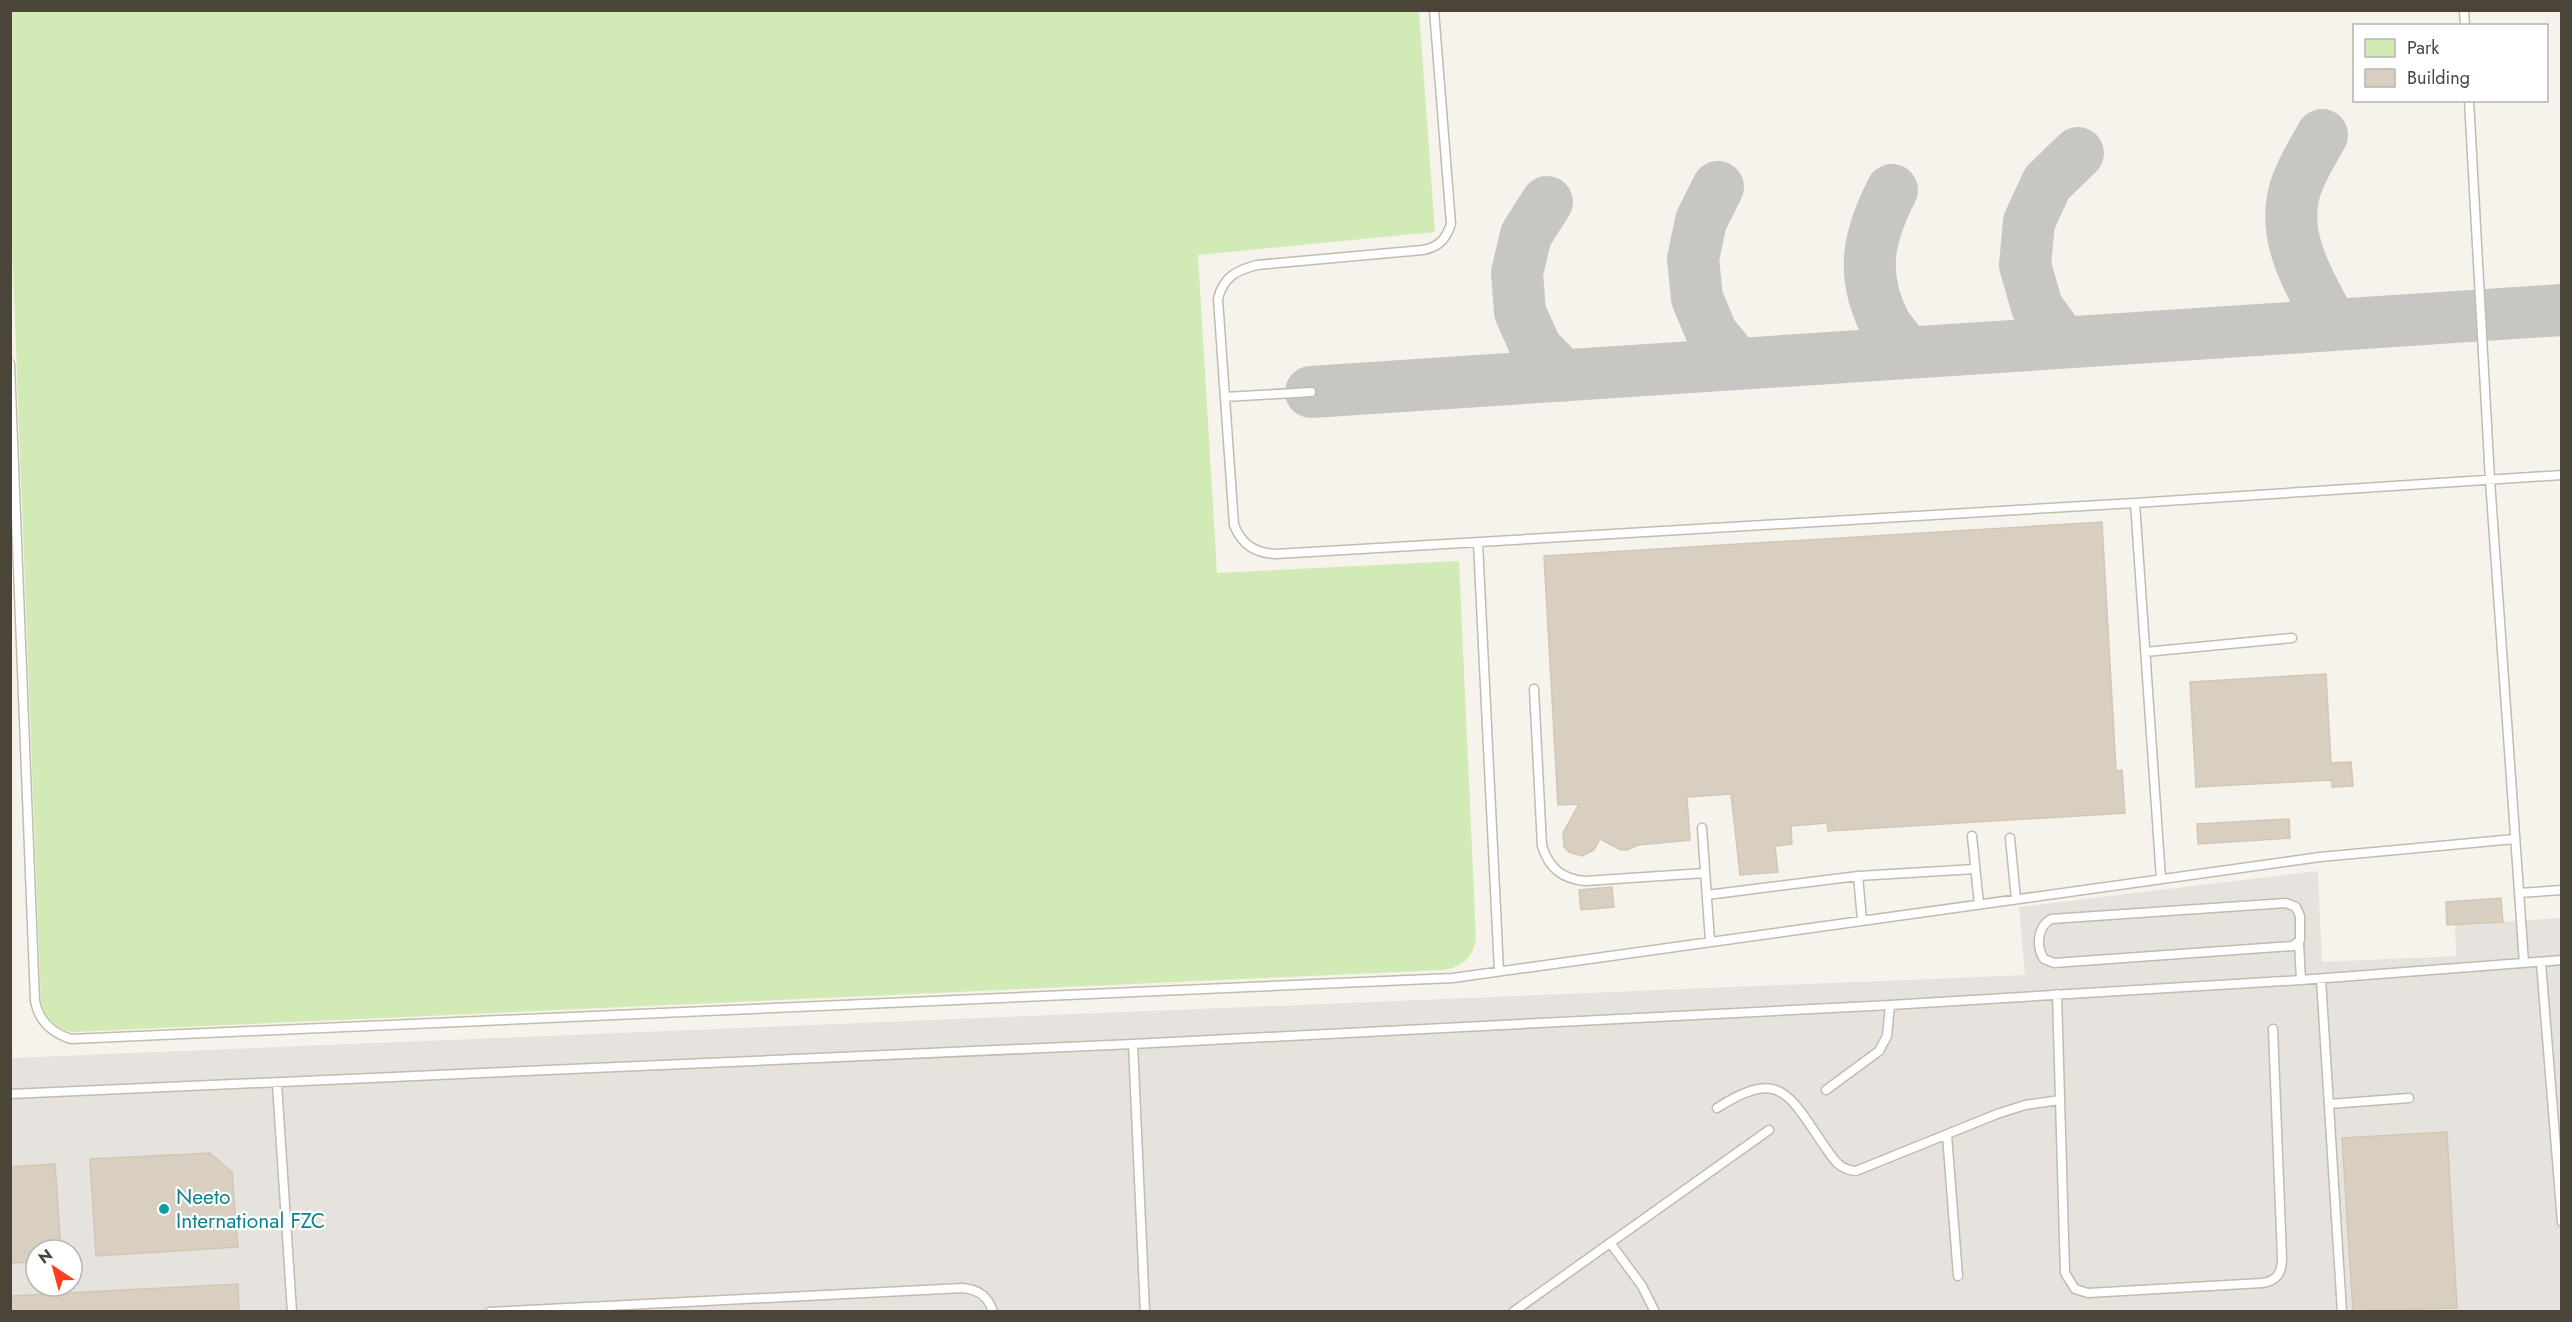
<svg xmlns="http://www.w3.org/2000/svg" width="2572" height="1322" viewBox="0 0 2572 1322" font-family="Jost,sans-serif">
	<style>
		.industrial { fill: #e6e2dd; fill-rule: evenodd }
		.green { fill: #d2eab5 }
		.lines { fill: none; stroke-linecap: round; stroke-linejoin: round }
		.taxiway { stroke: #c8c6c3; stroke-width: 52 }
		.building { fill: #d8cfc1; stroke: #d3c7b4; stroke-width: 1.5 }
		.service-casing { stroke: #c2bbae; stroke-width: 11 }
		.service { stroke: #fff; stroke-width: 8 }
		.culture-dot { fill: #0f9aa8; stroke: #fff; stroke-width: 2 }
		.labels { text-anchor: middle; stroke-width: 4.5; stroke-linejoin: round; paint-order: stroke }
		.culture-label { font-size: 21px; fill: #0d838f; stroke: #fff; text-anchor: start }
	</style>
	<rect width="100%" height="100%" fill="#f6f3ec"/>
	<!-- industrial -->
	<path class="industrial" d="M2318 871 2322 962 2456 956 2455 925 2561 918V1311H11L10 1009 13 1058 2025 975 2019 907ZM36 1250H72V1286H36Z"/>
	<!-- green -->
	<path class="green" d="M10 11H1419L1435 232 1198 255 1217 573 1459 561 1476 938C1473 958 1463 967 1443 970L74 1032C55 1031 44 1019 41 1000L11 218Z"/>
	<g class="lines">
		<!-- taxiway -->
		<path class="taxiway" d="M2322 135C2314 150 2304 165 2298 181 2277 233 2309 281 2332 325
			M1718 187 1701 221 1693 259 1697 298 1712 334 1737 364
			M1892 190C1868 237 1860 274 1885 324 1891 334 1901 344 1908 353
			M1547 202 1526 235 1517 273 1520 312 1536 348 1563 376
			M2062 342 2037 307 2025 265 2029 222 2047 183 2078 153
			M1311 392 2562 310"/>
	</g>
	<!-- building -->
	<path class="building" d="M2102 522 2116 771 2122 770 2125 813 1828 831 1827 823 1791 826 1792 844 1775 846 1778 872 1740 875 1731 794 1687 797 1690 840 1638 845 1627 850H1621L1600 839 1594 850 1582 856 1569 852 1564 847 1563 833 1579 804 1558 805 1544 556Z
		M2326 674 2331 763 2351 762 2353 786 2332 787V780L2196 787 2190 682Z
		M2289 819 2290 838 2198 844 2197 824Z
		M1612 887 1614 907 1581 910 1579 890Z
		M2501 898 2503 922 2447 925 2446 902Z
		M2447 1132 2457 1308 2353 1311 2342 1138Z
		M210 1153 232 1172 238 1247 96 1256 90 1159Z
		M55 1164 61 1250H36V1262L10 1263V1167Z
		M238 1284 239 1311H10V1296Z"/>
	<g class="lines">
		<defs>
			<path id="service" d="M1434 10 1451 224C1446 239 1439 247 1423 250L1257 265C1237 270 1223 277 1218 299L1234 525C1242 545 1255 553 1276 554L2135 503 2562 475
				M2464 10 2465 26
				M2469 100 2490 480 2524 963
				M10 364 35 1001C39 1022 52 1033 71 1039L1453 978 2320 857 2515 839
				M1225 397 1311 392
				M2135 503 2161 879
				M1478 543 1499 971
				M2145 652 2292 638
				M1534 689 1542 846C1549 868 1562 879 1585 881L1705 873
				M1702 828 1710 941
				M1972 836 1979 904
				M2010 838 2016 899
				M1858 876 1862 920
				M2519 893 2562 890
				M1707 895 1858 876 1975 869
				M2286 903 2296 907 2300 916V940L2293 946 2054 963 2044 959C2036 947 2037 927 2051 919Z
				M2299 943 2301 980
				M2541 963 2562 1222
				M2321 979 2342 1312
				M2057 994 2065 1273 2075 1289 2088 1293 2262 1283C2277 1281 2282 1273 2282 1258L2273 1029
				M1133 1044 1145 1312
				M277 1084 292 1312
				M1826 1090 1879 1051 1887 1036 1890 1005
				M10 1094 1133 1044 1890 1005 2301 980 2562 960
				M2329 1104 2409 1098
				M1717 1108C1781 1067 1789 1095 1825 1147 1834 1160 1840 1170 1856 1171L1997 1114 2025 1105 2060 1100
				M1947 1135 1958 1276
				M1611 1244 1642 1286 1655 1312
				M490 1312 963 1288C979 1290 988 1296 993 1312
				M1513 1312 1769 1130"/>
		</defs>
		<!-- service casing -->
		<use href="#service" class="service-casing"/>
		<!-- service -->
		<use href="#service" class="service"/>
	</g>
	<!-- markers -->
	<circle class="culture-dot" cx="164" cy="1209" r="6"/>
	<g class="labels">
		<!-- culture labels -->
		<g class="culture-label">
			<text x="176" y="1204">Neeto<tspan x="176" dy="24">International FZC</tspan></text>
		</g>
	</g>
	<!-- border -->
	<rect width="2572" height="1322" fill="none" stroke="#4b4439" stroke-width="24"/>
	<!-- legend -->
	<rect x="2353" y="24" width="195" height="78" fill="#ffffff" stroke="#b7b4b0" stroke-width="1.5"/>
	<rect x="2365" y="39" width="30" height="18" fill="#d2eab5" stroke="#b7b4b0" stroke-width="1.5"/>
	<text x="2407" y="54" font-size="18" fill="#4b4439">Park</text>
	<rect x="2365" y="69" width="30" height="18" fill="#d8cfc1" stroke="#b7b4b0" stroke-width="1.5"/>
	<text x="2407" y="84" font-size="18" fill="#4b4439">Building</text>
	<!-- north arrow -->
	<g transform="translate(54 1268) rotate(324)"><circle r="28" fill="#ffffff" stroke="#b7b4b0" stroke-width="1.5"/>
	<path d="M0-4.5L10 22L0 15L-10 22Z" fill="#fc3f1d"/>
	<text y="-9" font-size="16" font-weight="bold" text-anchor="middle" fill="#4b4439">N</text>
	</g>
</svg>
